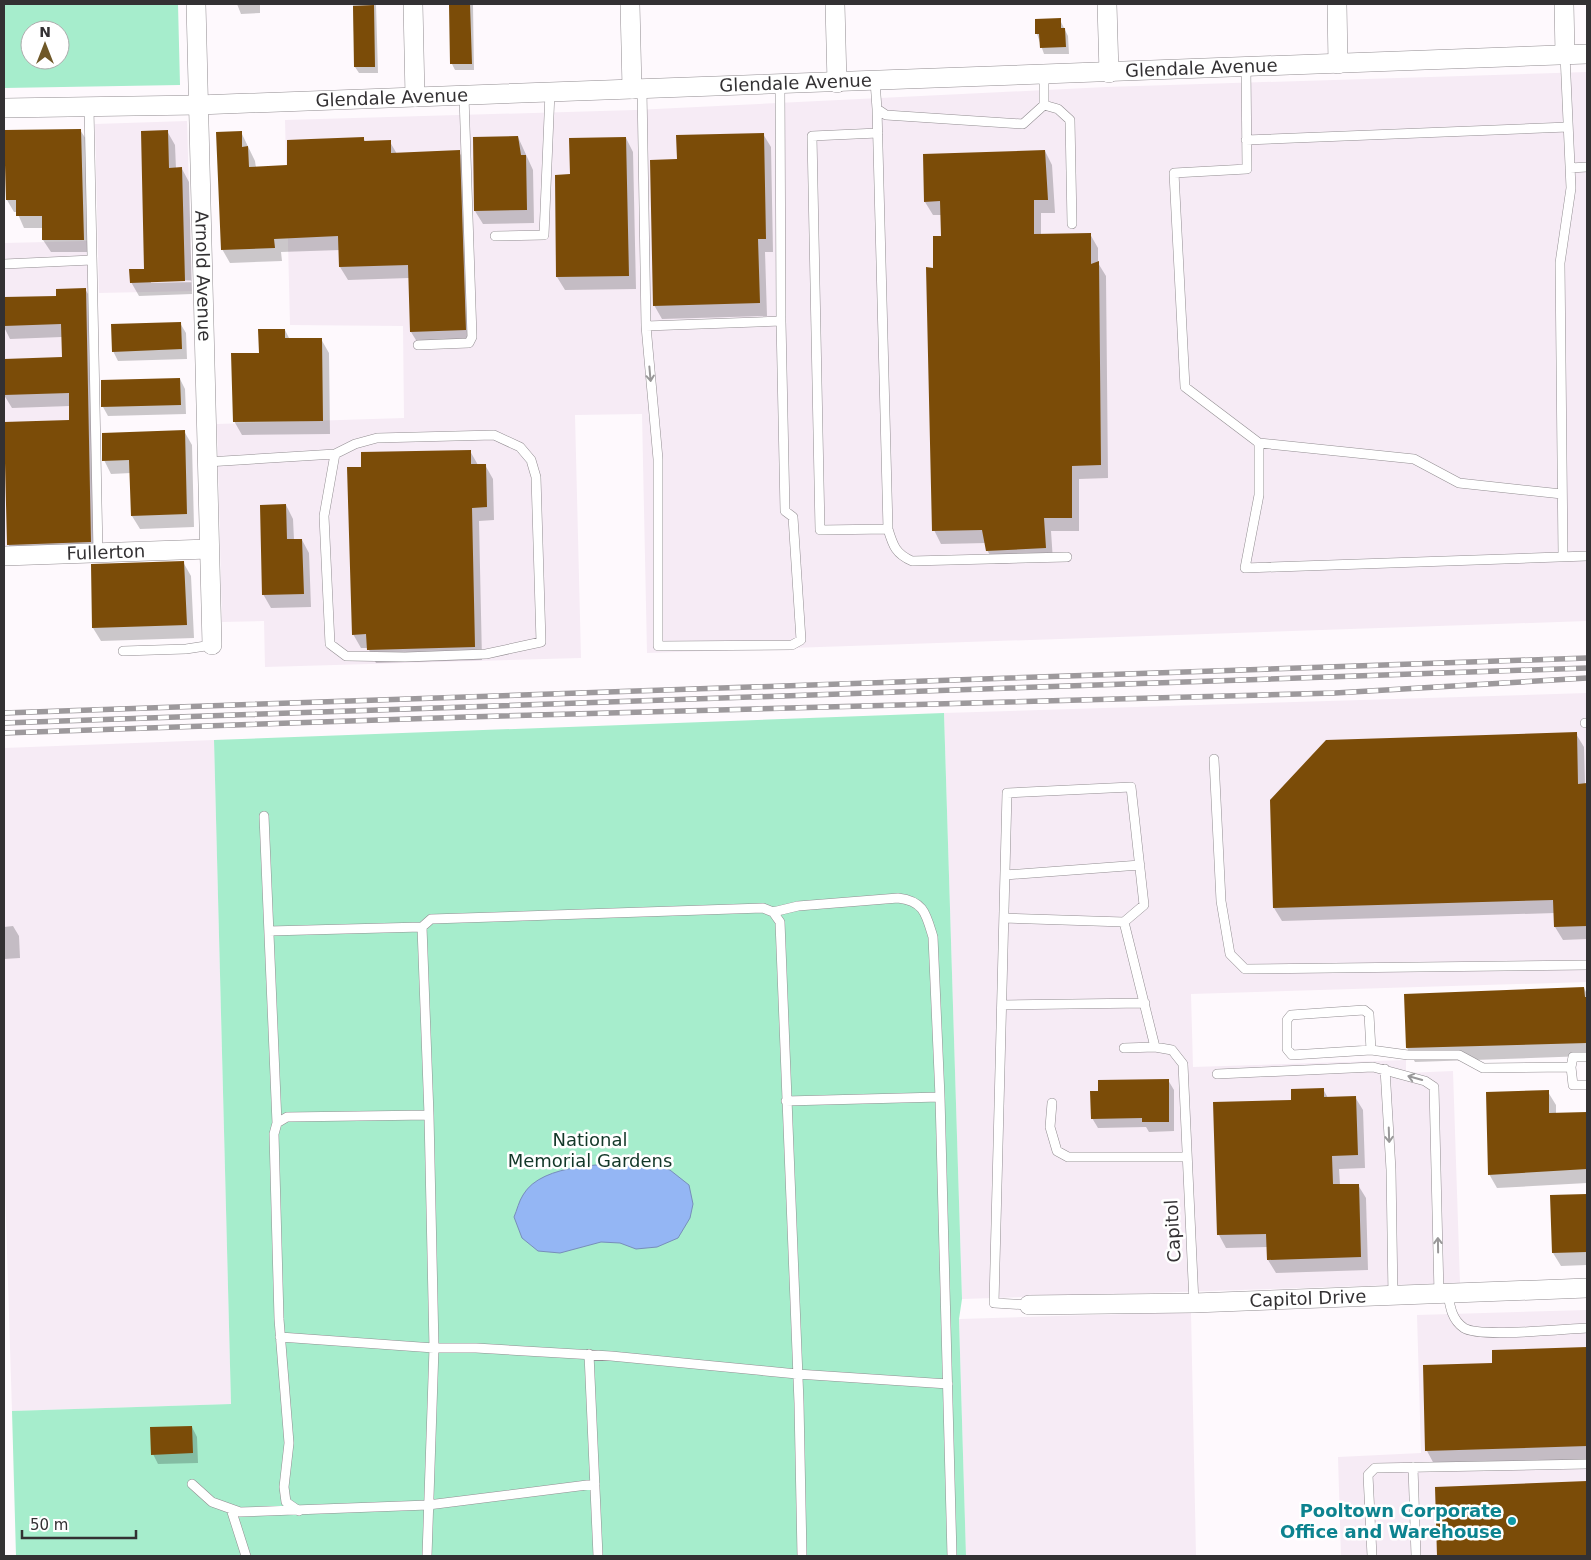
<svg xmlns="http://www.w3.org/2000/svg" width="1591" height="1560" viewBox="0 0 1591 1560" font-family="'DejaVu Sans',sans-serif">
	<style>
		.built { fill: #f6ebf5 }
		.green { fill: #a6edcc; fill-rule: evenodd }
		.water { fill: #94b6f4; stroke: #778eba }
		.shadow { fill: #0003; fill-rule: evenodd }
		.building { fill: #7b4c08 }
		.lines { fill: none; stroke-linecap: round; stroke-linejoin: round }
		.service-casing { stroke: #928d91; stroke-width: 10 }
		.minor-casing { stroke: #928d91; stroke-width: 20 }
		.service { stroke: #fff; stroke-width: 9 }
		.minor { stroke: #fff; stroke-width: 19 }
		.rail-casing { stroke: #9d999c; stroke-width: 5.5 }
		.rail { stroke: #fff; stroke-width: 4; stroke-dasharray: 11; stroke-linecap: butt }
		.oneway { stroke: #999899 }
		.culture-dot { fill: #0f9aa8; stroke: #fff; stroke-width: 2 }
		.labels { text-anchor: middle; stroke-width: 5; stroke-linejoin: round; paint-order: stroke }
		.street-label { font-size: 18px; fill: #333133; stroke: #fff }
		.park-label { font-size: 18px; fill: #123728; stroke: #fff }
		.culture-label { font-size: 18px; font-weight: bold; fill: #0d838f; stroke: #fff; text-anchor: end }
	</style>
	<rect width="100%" height="100%" fill="#fef9fd"/>
	<!-- built -->
	<path class="built" d="M1587 72V621L647 653 642 414 575 415 581 658 265 667 264 621 222 622 217 424 404 418 403 326 290 325 285 120 635 110 1106 87Z
		M187 121 192 291 99 293 95 124Z
		M88 241 94 549 4 550V243Z
		M1587 693V982L1191 994 1193 1067 1406 1060V1073L1453 1071 1460 1283 962 1299 944 713Z
		M214 740 231 1404 12 1411 4 1156V748Z
		M1587 1310V1556H1341L1338 1457 1421 1453 1417 1315Z
		M1191 1312 1196 1556H966L959 1319Z"/>
	<!-- green -->
	<path class="green" d="M4 4H178L180 85 4 88ZM30 30H60V60H30Z
		M944 713 962 1299 959 1319 966 1556H16L12 1411 231 1404 214 740Z"/>
	<!-- water -->
	<path class="water" d="M643 1162 670 1170 689 1185 693 1204 690 1218 678 1238 657 1247 636 1249 620 1243 601 1242 560 1253 538 1251 522 1238 514 1217C517 1210 519 1201 523 1195 542 1162 609 1165 643 1162Z"/>
	<!-- shadow -->
	<path class="shadow" d="M237 4H260V13L241 14Z
		M353 4H376L378 73H359L355 67Z
		M450 4H473L474 70H455L452 64Z
		M1060 20 1068 36 1069 54H1044L1037 34Z
		M80 130 88 142 91 252H51L43 240V228H24L17 212H14L7 200Z
		M167 131 175 145 176 169H182L189 182 192 294 139 296 131 282 146 270ZM192 280V282L151 283V281Z
		M241 132 255 161 256 168 288 167 363 138 366 142H390L397 154 459 152 467 165 472 343 419 345 411 332 409 278 348 280 340 267V250L281 252 282 261 230 263 222 249Z
		M763 134 771 147 773 252H765L767 316 662 319 654 305 678 160Z
		M518 137 533 170 534 223 483 224 475 211Z
		M626 138 633 152 636 289 565 290 557 277 556 176 572 175Z
		M1045 151 1052 165 1055 213H1041V235L1090 234 1098 248V263L1106 276 1108 478 1079 479V531H1051L1053 561 995 564 987 550 986 543 941 544 934 530 935 270 943 237 941 215H933L925 202 924 155Z
		M85 289 93 302 98 555 16 558 8 544 70 421V406L12 408 4 395V360L63 359 62 337 10 339 4 327V298L57 297Z
		M180 323 186 333 187 359 118 361 113 351Z
		M285 330 290 340 321 339 329 353 330 434 242 435 234 421 260 354Z
		M180 379 185 389 186 414 108 416 103 407Z
		M184 431 192 445 194 527 140 529 132 516 131 473 111 474 104 460Z
		M470 451 478 465H485L493 479 494 520 479 521 482 660 376 663 368 648H361L353 634 363 468Z
		M286 505 293 519 294 540H302L309 553 311 607 271 608 263 594Z
		M183 562 191 576 194 638 101 641 93 628 92 566Z
		M1576 734 1584 747 1585 785H1587V939L1563 940 1555 927V913L1282 921 1274 908Z
		M13 926 19 936 20 958 4 959V927Z
		M1584 988 1587 994V1056L1415 1062 1407 1048 1405 995Z
		M1168 1080 1174 1090V1131L1149 1132 1146 1127 1098 1128 1092 1118Z
		M1323 1089 1328 1098 1355 1097 1363 1110 1365 1168 1339 1169 1340 1185H1358L1366 1198 1368 1270 1276 1273 1268 1260 1267 1247 1226 1248 1219 1235 1292 1101Z
		M1548 1092 1556 1105V1114L1587 1113V1183L1497 1188 1489 1174Z
		M1587 1196V1265L1561 1266 1553 1253 1552 1197Z
		M1587 1348V1460L1434 1464 1427 1451 1493 1364V1351Z
		M192 1427 197 1437 198 1463 158 1464 153 1454Z
		M1587 1482V1556H1438L1436 1488Z"/>
	<!-- building -->
	<path class="building" d="M449 4H470L472 64H450Z
		M374 5 375 67H354L353 6Z
		M1061 18V28H1065L1066 47 1040 48 1039 34H1035V19Z
		M81 129 84 240H42V216H16V200H6L4 130Z
		M168 130 169 168 182 167 185 281 130 283 129 269H144L141 131Z
		M242 131V147L248 146 249 167 287 165V140L311 139 364 137V141L391 140V153L460 150 466 330 410 332 408 265 339 267 338 236 274 239 275 248 221 250 216 132Z
		M764 133 766 239H758L760 303 653 306 650 160 677 159 676 135Z
		M518 136 521 155H526L527 210 474 211 473 137Z
		M626 137 629 276 556 277 555 175 570 174 569 138Z
		M1045 150 1048 200H1034V234L1091 233V264L1099 261 1101 465 1072 466V518H1044L1046 548 986 551 982 530 932 531 926 267 933 268V236H941L940 201 924 202 923 154Z
		M86 288 91 542 7 545 4 422 69 420V393L4 395V359L62 357 61 324 4 326V297L56 296V289Z
		M181 322 182 349 112 352 111 324Z
		M258 329H285V338H322L323 421 233 422 231 353H259Z
		M180 378 181 405 101 407V380Z
		M185 430 187 514 131 516 129 460 102 461V433Z
		M471 450V464H486L487 507 472 508 475 647 367 650 366 634 352 635 347 467H361V452Z
		M286 504 287 539H302L304 594 262 595 260 505Z
		M184 561 187 625 92 628 91 564Z
		M1577 732 1578 784 1587 783V926L1554 927 1553 900 1273 908 1270 800 1326 740Z
		M1584 987 1585 997H1587V1043L1406 1048 1404 994Z
		M1169 1079V1122H1142V1118L1091 1119 1090 1091H1098V1080Z
		M1324 1088V1097L1356 1096 1358 1155 1332 1156 1333 1184H1359L1361 1257 1267 1260 1266 1234 1217 1235 1213 1102 1291 1100V1089Z
		M1549 1090V1113L1587 1112V1169L1488 1175 1486 1092Z
		M1587 1194V1252L1552 1253 1550 1195Z
		M1587 1347V1446L1425 1451 1423 1365 1492 1363V1350Z
		M192 1426 193 1453 151 1455 150 1427Z
		M1587 1481V1556H1437L1435 1487Z"/>
	<g class="lines">
		<defs>
			<path id="service" d="M1246 67 1247 169 1174 173 1185 387 1259 443V495L1245 568 1587 556
				M875 81 877 109 886 115 1023 124 1044 105V75
				M642 89 646 326 781 321 780 84
				M1044 105 1058 109 1070 120 1072 224
				M89 107 98 552
				M877 109 888 529C893 546 896 554 912 561L1067 557
				M878 133 812 136 820 530 888 529
				M1246 140 1568 127
				M1570 168 1587 167
				M495 236 544 235 550 92
				M4 264 92 260
				M646 326 658 459V646L792 645 801 640 793 517 785 511 781 321
				M418 345 469 343 472 337 464 96
				M1259 443 1414 459 1459 483 1562 494
				M207 462 335 454 355 444 377 438 494 435 520 447 531 460 536 477 541 642 486 654 405 657 346 656 330 644 324 516 335 454
				M1563 556 1560 263 1571 188 1565 55
				M123 651 186 649 212 645
				M1585 723H1587
				M1214 759 1221 901 1230 954 1245 969 1587 965
				M264 816 277 1123
				M1005 875 1140 865
				M773 912 798 906 898 898C924 901 926 914 933 937L940 1097
				M1004 918 1124 922 1144 905 1131 787 1007 793C1002 963 999 1133 994 1303L1029 1305
				M1124 922 1155 1047
				M269 931 422 927
				M1002 1005 1145 1003
				M1124 1048 1155 1047 1172 1050 1183 1064 1194 1303
				M1371 1050 1369 1014 1364 1010 1291 1015 1287 1020V1049L1292 1055 1371 1050 1408 1055H1459L1483 1068 1571 1067 1573 1085H1587
				M1571 1067 1573 1057H1587
				M1385 1069 1391 1170 1393 1296
				M1217 1074 1373 1067 1425 1081 1434 1087 1439 1294
				M786 1101 940 1097 952 1556
				M1052 1103 1050 1127 1057 1151 1068 1157H1186
				M1448 1294C1450 1307 1452 1320 1464 1328 1479 1338 1564 1329 1587 1328
				M280 1337 434 1348H476L611 1356 797 1374 948 1384
				M589 1354 598 1556
				M1413 1467 1416 1556
				M192 1484 212 1502 240 1512 428 1505 595 1484
				M231 1509 246 1556
				M299 1511 286 1502 284 1487 289 1443 279 1319 274 1134 277 1123 287 1117 429 1115
				M427 1556 434 1348 429 1115 422 927 431 919 763 908 773 912 780 922 799 1403 802 1556
				M1372 1556 1368 1475 1375 1468 1587 1464"/>
			<g id="minor">
				<path id="s1" d="M196 4 212 645"/>
				<path d="M413 4 415 97"/>
				<path d="M630 4 632 89"/>
				<path d="M835 4 837 83"/>
				<path d="M1107 4 1109 73"/>
				<path d="M1337 4 1338 64"/>
				<path d="M1564 4 1565 55"/>
				<path id="s2" d="M4 108 198 105 1587 54"/>
				<path id="s3" d="M4 556 209 549"/>
				<path id="s4" d="M1029 1305 1194 1303 1587 1288"/>
			</g>
		</defs>
		<!-- service casing -->
		<use href="#service" class="service-casing"/>
		<!-- minor casing -->
		<use href="#minor" class="minor-casing"/>
		<!-- service -->
		<use href="#service" class="service"/>
		<!-- minor -->
		<use href="#minor" class="minor"/>
		<defs>
			<path id="rail" d="M4 713 1587 658
				M4 723 1587 668
				M4 733 467 717 1335 693 1587 678"/>
		</defs>
		<!-- rail casing -->
		<use href="#rail" class="rail-casing"/>
		<!-- rail -->
		<use href="#rail" class="rail"/>
	</g>
	<!-- one-way arrows -->
	<defs><path id="oneway-shaft" d="M-6 0H5M1.5-3L5.5 0L1.5 3" fill="none" stroke-width="1.6" stroke-linecap="round" stroke-linejoin="round" transform="scale(1.25)"/></defs>
	<g class="oneway">
		<use href="#oneway-shaft" transform="translate(650 374) rotate(85)"/>
		<use href="#oneway-shaft" transform="translate(1415 1078) rotate(-164)"/>
		<use href="#oneway-shaft" transform="translate(1389 1135) rotate(88)"/>
		<use href="#oneway-shaft" transform="translate(1438 1245) rotate(-91)"/>
	</g>
	<!-- markers -->
	<circle class="culture-dot" cx="1512" cy="1521" r="5"/>
	<g class="labels">
		<!-- street labels -->
		<g class="street-label">
			<text dy="6" stroke="none"><textPath href="#s2" startOffset="1198">Glendale Avenue</textPath></text>
			<text dy="6" stroke="none"><textPath href="#s2" startOffset="792">Glendale Avenue</textPath></text>
			<text dy="6" stroke="none"><textPath href="#s2" startOffset="388">Glendale Avenue</textPath></text>
			<text dy="6" stroke="none"><textPath href="#s1" startOffset="272">Arnold Avenue</textPath></text>
			<text dy="6" stroke="none"><textPath href="#s3" startOffset="102">Fullerton</textPath></text>
			<text transform="translate(1173 1231) rotate(-93)" y="6">Capitol</text>
			<text dy="6" stroke="none"><textPath href="#s4" startOffset="279">Capitol Drive</textPath></text>
		</g>
		<!-- park labels -->
		<g class="park-label">
			<text x="590" y="1146">National<tspan x="590" dy="21">Memorial Gardens</tspan></text>
		</g>
		<!-- culture labels -->
		<g class="culture-label">
			<text x="1502" y="1517">Pooltown Corporate<tspan x="1502" dy="21">Office and Warehouse</tspan></text>
		</g>
	</g>
	<!-- border -->
	<rect width="1591" height="1560" fill="none" stroke="#333133" stroke-width="10"/>
	<!-- north arrow -->
	<g transform="translate(45 45)"><circle r="24" fill="#ffffff" stroke="#adadad"/>
	<path d="M0-4L9 19L0 12L-9 19Z" fill="#6f5828"/>
	<text y="-8" font-size="14" font-weight="bold" text-anchor="middle" fill="#333133">N</text>
	</g>
	<!-- scale -->
	<path d="M22 1530v8h114v-8" fill="none" stroke="#333133" stroke-width="2.5"/>
	<text x="30" y="1530" font-size="15" fill="#333133" stroke="#ffffff" stroke-width="4" paint-order="stroke">50 m</text>
</svg>
